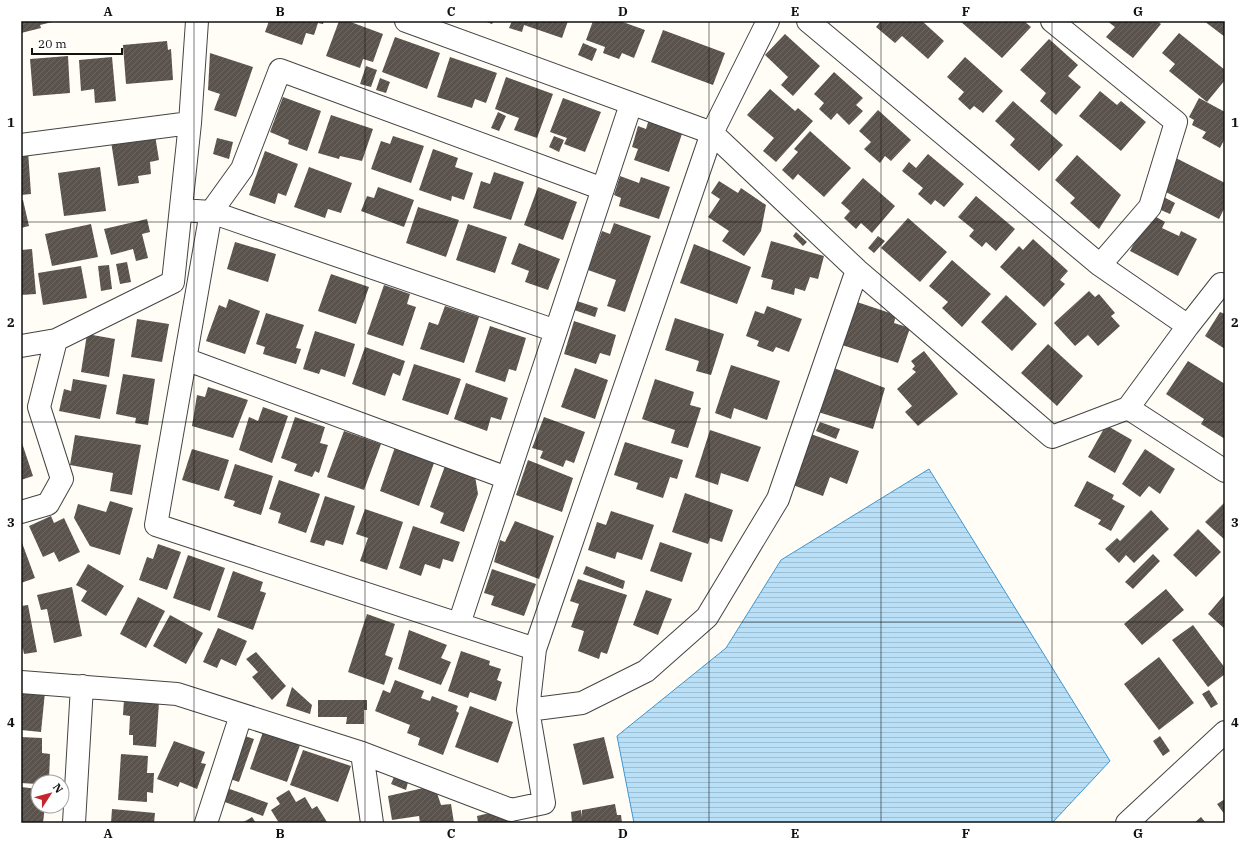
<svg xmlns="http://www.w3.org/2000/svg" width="1246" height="844" viewBox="0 0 1246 844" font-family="'IBM Plex Serif',serif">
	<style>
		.water { fill: url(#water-rules); stroke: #3f96cf }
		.building { fill: url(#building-hatch) }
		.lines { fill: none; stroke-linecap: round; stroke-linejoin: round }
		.street-casing { stroke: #444; stroke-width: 24 }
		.street { stroke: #fff; stroke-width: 22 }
		.grid { fill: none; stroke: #111; stroke-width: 1; stroke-opacity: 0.55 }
		.neatline { fill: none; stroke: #111; stroke-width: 1.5 }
		.grid-label { font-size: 13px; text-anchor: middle; font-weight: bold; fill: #111 }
	</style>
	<defs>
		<pattern id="water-rules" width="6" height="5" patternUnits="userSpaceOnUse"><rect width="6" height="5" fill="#b9e0f7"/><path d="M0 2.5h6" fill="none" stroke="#9ebfd3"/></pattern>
		<pattern id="building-hatch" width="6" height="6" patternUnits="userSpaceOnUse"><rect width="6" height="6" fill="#5a524d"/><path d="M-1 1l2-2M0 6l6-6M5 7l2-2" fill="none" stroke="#6d6662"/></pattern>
	</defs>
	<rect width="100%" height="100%" fill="#fffdf5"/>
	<!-- water -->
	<path class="water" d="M929 469 1110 761 1052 823H634L617 736 726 648 781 560Z"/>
	<!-- building -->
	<path class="building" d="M21 21H52V22L40 25 41 28 21 33Z
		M269 21H324L323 24 318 23 314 35 306 33 302 45 265 32Z
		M339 21H348L383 34 373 62 363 59 360 68 326 56Z
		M484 21H494L492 24Z
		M512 21H568L562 38 524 25 522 32 509 28Z
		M593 21H620L645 30 634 58 622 53 619 59 603 53 605 47 586 40Z
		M881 21H922L944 41 928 59 902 36 895 43 876 27Z
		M960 21H1024L1031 27 1002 58Z
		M1107 21H1157L1161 24 1133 58 1106 37 1115 27Z
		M1204 21H1225V37Z
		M663 30 725 53 713 85 651 62Z
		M1179 33 1225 70V80L1207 102 1169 71 1175 64 1162 53Z
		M785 34 820 66 793 96 781 85 788 77 765 55Z
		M395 37 440 53 427 89 382 72Z
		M1049 39 1078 65 1068 76 1081 87 1056 115 1040 101 1046 93 1020 70Z
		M167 41 168 50 171 49 173 80 126 84 123 45Z
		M583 43 597 49 592 61 578 55Z
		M210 53 253 67 236 117 214 110 220 94 208 90Z
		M68 56 70 93 33 96 30 59Z
		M112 57 116 101 95 103 94 89 81 91 79 60Z
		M450 57 497 73 486 103 475 99 472 108 437 97Z
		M965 57 1003 91 983 113 974 106 970 110 958 99 964 92 947 77Z
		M366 66 377 70 371 87 360 84Z
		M834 72 863 98 856 105 863 111 849 125 837 113 831 120 819 109 824 103 814 94Z
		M506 77 553 94 537 138 514 130 519 118 495 109Z
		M380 78 390 82 386 93 376 90Z
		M770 89 795 111 798 108 813 121 776 162 763 151 774 138 747 115Z
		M1100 91 1117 105 1121 101 1146 122 1121 151 1079 116Z
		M283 97 321 111 307 151 288 144 289 140 270 132Z
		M563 98 601 112 585 152 564 144 567 138 550 132Z
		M1199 98 1225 112V138L1220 148 1202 138 1206 132 1192 125 1194 120 1189 117Z
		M1013 101 1063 145 1039 171 1010 145 1015 139 995 121Z
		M878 110 911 140 891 161 885 156 880 163 864 149 871 142 859 131Z
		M498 112 506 116 499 131 491 128Z
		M331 115 373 129 362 161 340 156 339 159 318 153Z
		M649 119 683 131 669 172 634 160 638 149 632 147 638 126 646 129Z
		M154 129 159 160 150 162 151 174 138 176 139 183 118 186 110 135Z
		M810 131 851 168 824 197 798 174 793 180 782 170 798 152 794 149Z
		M393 136 424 146 411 183 371 169 381 141 390 144Z
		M554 136 564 140 559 152 549 147Z
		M217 138 233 142 229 159 213 154Z
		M433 149 458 158 455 167 473 173 464 200 452 196 451 201 419 190Z
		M28 151 31 194 21 195V152Z
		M265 151 298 164 286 196 278 193 275 204 249 195Z
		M928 154 964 184 944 207 935 200 931 205 918 194 923 188 902 171 909 162 916 168Z
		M1077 155 1121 195 1099 229 1070 203 1075 198 1055 180Z
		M1176 158 1225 183V207L1219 219 1160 189Z
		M100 167 106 211 64 216 58 173Z
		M309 167 352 183 341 213 328 209 325 218 294 207Z
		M494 172 524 182 511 220 473 208 481 181 490 184Z
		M620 176 639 183 641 177 670 187 659 219 619 206 621 198 614 195Z
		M863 178 895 206 872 233 861 223 856 229 844 218 850 211 841 203Z
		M719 181 738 193 741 188 766 205 761 231 744 256 722 241 729 231 708 217 720 199 711 193Z
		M378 187 414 200 404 227 361 211 367 196 374 198Z
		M538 187 577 202 563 240 524 225Z
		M1160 195 1175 203 1170 214 1154 207Z
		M976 196 1015 229 996 251 986 242 982 247 969 236 974 230 958 217Z
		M21 200H23L29 226 21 228Z
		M418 207 459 220 446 257 406 243Z
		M1149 213 1165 222 1162 228 1179 236 1181 231 1197 239 1178 276 1130 251Z
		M908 218 947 252 920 282 881 248Z
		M147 219 150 232 142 234 148 258 136 261 133 249 111 255 104 229Z
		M614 223 651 236 625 312 607 306 616 280 588 270 602 231 610 234Z
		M91 224 98 257 52 266 45 234Z
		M468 224 507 237 495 273 456 260Z
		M796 232 807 242 803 246 793 236Z
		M878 236 885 241 874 253 868 248Z
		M1033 239 1068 271 1060 280 1065 284 1044 307 1000 267 1019 246 1023 250Z
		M771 241 824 256 818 279 810 277 805 291 795 288 794 295 771 289 773 280 761 277Z
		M235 242 276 254 268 282 227 269Z
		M519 243 560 259 548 290 525 282 529 271 511 264Z
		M694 244 751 267 737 304 680 283Z
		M32 249 36 294 21 295V250Z
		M952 260 991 294 962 327 942 308 948 302 929 286Z
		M127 262 131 282 120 284 116 264Z
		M109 265 112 289 101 291 98 266Z
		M81 266 87 298 43 305 38 273Z
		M331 274 369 287 356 324 318 311Z
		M384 285 410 294 407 304 416 307 403 346 367 334Z
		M1089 291 1095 297 1099 294 1115 313 1111 316 1120 326 1098 346 1088 335 1075 346 1054 323Z
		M1006 295 1037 324 1012 351 981 322Z
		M229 299 260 311 245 354 206 341 219 305 226 308Z
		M577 301 598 308 595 317 574 310Z
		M857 302 896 315 894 323 910 328 898 363 842 345Z
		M445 306 479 317 464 363 420 349 429 322 438 325Z
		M767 306 802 319 789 352 776 347 773 352 757 346 759 341 746 336 755 311 764 314Z
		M1220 312 1225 314V349L1205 336Z
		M266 313 304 325 296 348 301 349 296 364 263 354 265 347 256 344Z
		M675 318 724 334 711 375 696 371 699 361 665 350Z
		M137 319 169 324 162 362 131 357Z
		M574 321 616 335 610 356 600 353 596 364 564 354Z
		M490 326 526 338 516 371 509 369 505 382 475 372Z
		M315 331 355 344 345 377 321 369 319 374 303 369Z
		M87 334 115 339 109 377 81 372Z
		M1048 344 1083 376 1057 406 1021 373Z
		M365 347 405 361 400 376 393 373 385 396 352 384Z
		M924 351 958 394 918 426 905 412 912 406 897 389 916 372 912 369 915 366 911 361Z
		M1188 361 1225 384V439L1201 424 1204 419 1166 394Z
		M414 364 461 379 448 415 402 400Z
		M731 365 780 381 767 420 734 408 731 419 715 413Z
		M829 366 885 388 873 429 818 412 828 387 822 385Z
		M575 368 608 380 595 419 561 407Z
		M123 374 155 379 148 425 135 423 136 418 116 414Z
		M73 379 107 385 100 419 59 411 64 389 71 391Z
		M655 379 694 392 690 405 701 408 688 448 671 443 675 430 642 419Z
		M466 383 508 398 501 420 491 417 487 431 454 419Z
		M208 387 248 400 233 438 192 426 197 395 205 397Z
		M263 407 288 416 272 463 239 450 249 417 258 421Z
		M295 417 325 427 320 443 328 445 319 473 315 471 312 477 294 471 297 464 281 458Z
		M544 417 585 432 574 463 566 460 563 467 540 458 543 451 532 448Z
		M820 422 840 429 836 439 816 431Z
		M1106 425 1132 440 1115 473 1088 457Z
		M710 430 761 447 748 482 721 473 718 485 695 477Z
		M344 431 381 444 364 490 327 477Z
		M808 433 859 451 847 484 830 477 823 496 790 484Z
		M75 435 141 445 132 495 110 491 113 473 70 465Z
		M21 440 33 476 21 480Z
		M625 442 683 460 677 479 670 477 663 498 636 489 638 483 614 475Z
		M395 447 434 463 419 506 380 491Z
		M192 449 229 460 219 491 182 480Z
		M1145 449 1175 469 1160 494 1149 486 1140 497 1122 484Z
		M528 460 573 478 562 512 516 495Z
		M235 464 273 476 261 515 233 506 235 501 224 498Z
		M445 466 475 476 478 494 464 532 440 523 444 513 430 507Z
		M279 480 320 494 306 533 278 523 281 513 269 509Z
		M1087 481 1114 495 1112 499 1125 506 1111 531 1098 524 1101 520 1074 506Z
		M685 493 733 510 722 542 710 538 708 544 672 532Z
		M325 496 355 506 343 545 326 540 324 546 310 542Z
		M110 501 133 508 120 555 90 546 74 518 78 504 106 512Z
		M1225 502V540L1205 522Z
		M365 509 403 522 387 570 360 561 368 538 356 534Z
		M1151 510 1169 529 1134 563 1126 555 1119 563 1105 549 1117 538 1120 541Z
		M611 511 654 525 642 560 617 552 615 559 588 550 597 522 606 525Z
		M51 516 54 523 64 518 80 552 59 562 54 552 43 557 29 526Z
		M515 521 554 536 539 579 494 562 500 540 505 542Z
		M413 526 460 542 453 562 443 559 440 569 425 564 421 576 399 568Z
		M1198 529 1221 552 1196 577 1173 555Z
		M21 540 35 578 21 583Z
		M660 542 692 553 682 582 650 571Z
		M158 544 181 552 167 590 139 580 147 557 153 559Z
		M1153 554 1160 561 1133 589 1125 582Z
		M188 555 225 568 210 611 173 598Z
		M88 564 124 586 106 616 81 601 87 591 76 585Z
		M586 566 625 581 623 589 583 574Z
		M492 569 536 584 524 616 491 605 494 596 484 593Z
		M233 571 263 582 260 591 266 593 253 630 217 617Z
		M578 579 627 595 607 654 601 652 599 659 578 651 584 631 571 627 579 604 570 601Z
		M72 587 82 636 54 643 47 609 41 610 37 595Z
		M1166 589 1184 610 1142 645 1124 624Z
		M646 590 672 599 658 635 633 625Z
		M1225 594V629L1208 614Z
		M138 597 165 611 146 648 120 634Z
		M28 605 37 652 24 654 23 649H21V606Z
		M367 614 395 624 385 655 393 658 384 685 348 672Z
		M170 615 203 633 186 664 153 646Z
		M1193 625 1225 668V674L1208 687 1172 640Z
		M218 628 247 641 236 666 221 659 217 668 203 662Z
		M409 630 447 645 441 658 451 662 441 685 398 669Z
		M461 651 490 661 489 665 501 669 497 680 502 682 496 701 470 692 468 698 448 691Z
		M256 652 286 686 272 700 252 677 258 672 246 659Z
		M1159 657 1194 703 1159 730 1124 684Z
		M395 680 424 691 421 698 430 701 432 696 458 706 456 711 459 713 443 755 418 745 420 738 407 733 410 725 375 711 383 690 390 693Z
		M292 687 312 705 310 714 286 706Z
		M21 690 45 692 41 732 21 730Z
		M1209 690 1218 704 1211 708 1202 694Z
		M124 699 159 702 156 747 133 745V735H129L130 716 123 715Z
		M318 700H367V710H364V724H346L347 717H318Z
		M470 706 513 722 498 763 455 747Z
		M263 732 300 745 287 782 250 769Z
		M245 736 254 739 239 782 230 779Z
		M1160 736 1170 751 1163 756 1153 741Z
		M21 737 42 738V753L50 754 49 780H38L37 784 21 783Z
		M604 737 614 778 583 785 573 744Z
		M174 741 205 752 201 763 206 764 197 789 180 782 178 787 157 779Z
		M303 750 351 766 338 802 290 785Z
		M121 754 148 756 147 773H154L153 793 147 792V802L118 800Z
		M394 777 408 782 406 790 391 784Z
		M21 787 38 789 37 805 45 806 43 823H21Z
		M428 787 437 793 441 805 451 804 454 823H420L419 816 392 820 388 796Z
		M227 788 268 803 263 816 222 801Z
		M289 790 296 802 305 797 312 809 317 806 327 822 279 823 271 810 280 804 276 798Z
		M1225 799V815L1217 804Z
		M615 804 617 815H621L622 823H572L571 812 581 810 582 817V810Z
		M112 809 155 813 154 823H111Z
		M494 812 514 823H478L477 816Z
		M252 817 256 823H242Z
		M1201 817 1206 823H1194Z"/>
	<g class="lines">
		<defs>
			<path id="street" d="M406 21 712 133 857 270 1052 437 1128 408
				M808 21 1100 265 1188 326 1221 284 1225 286
				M1052 21 1176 122 1150 207 1100 265
				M21 145 190 123
				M181 210 211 212 156 525 535 649
				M1188 326 1128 408 1225 471
				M556 331 211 212 242 169 280 70 603 189
				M21 346 56 340
				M185 359 507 478
				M21 512 48 504 62 479 39 407 56 340 173 282 190 123 197 21
				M459 624 631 104
				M21 682 177 694 362 753
				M528 710 582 703 646 671 707 617 778 499 857 270
				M74 823 82 686
				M206 823 241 715
				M372 823 362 753 511 810 544 803 528 710 535 649 712 133 768 21
				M1127 823 1225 732"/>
		</defs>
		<!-- street casing -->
		<use href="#street" class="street-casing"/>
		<!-- street -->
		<use href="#street" class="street"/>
	</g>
	<!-- grid -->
	<path class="grid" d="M194 21V823M365 21V823M537 21V823M709 21V823M881 21V823M1052 21V823M21 222H1225M21 422H1225M21 622H1225"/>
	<!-- border -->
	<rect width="1246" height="844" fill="none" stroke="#ffffff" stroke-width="44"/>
	<!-- north arrow -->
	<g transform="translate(50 794) rotate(54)"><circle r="19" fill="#ffffff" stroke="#a0a0a0"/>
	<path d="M0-3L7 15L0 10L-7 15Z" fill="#c4262e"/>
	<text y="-6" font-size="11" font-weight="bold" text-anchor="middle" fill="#111111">N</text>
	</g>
	<!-- scale -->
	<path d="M32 48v6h90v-6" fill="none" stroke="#111111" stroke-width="2"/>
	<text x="38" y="48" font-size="12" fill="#111111" stroke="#ffffff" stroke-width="3" paint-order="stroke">20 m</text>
	<rect x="22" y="22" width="1202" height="800" class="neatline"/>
	<g class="grid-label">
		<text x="108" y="16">A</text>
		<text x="280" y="16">B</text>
		<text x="451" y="16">C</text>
		<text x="623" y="16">D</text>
		<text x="795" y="16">E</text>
		<text x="966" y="16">F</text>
		<text x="1138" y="16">G</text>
		<text x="11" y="127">1</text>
		<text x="1235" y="127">1</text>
		<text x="11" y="327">2</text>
		<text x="1235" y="327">2</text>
		<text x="11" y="527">3</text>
		<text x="1235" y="527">3</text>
		<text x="11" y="727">4</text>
		<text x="1235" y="727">4</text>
		<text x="108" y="838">A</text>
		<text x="280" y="838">B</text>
		<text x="451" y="838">C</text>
		<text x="623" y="838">D</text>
		<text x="795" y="838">E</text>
		<text x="966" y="838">F</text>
		<text x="1138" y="838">G</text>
	</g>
</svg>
